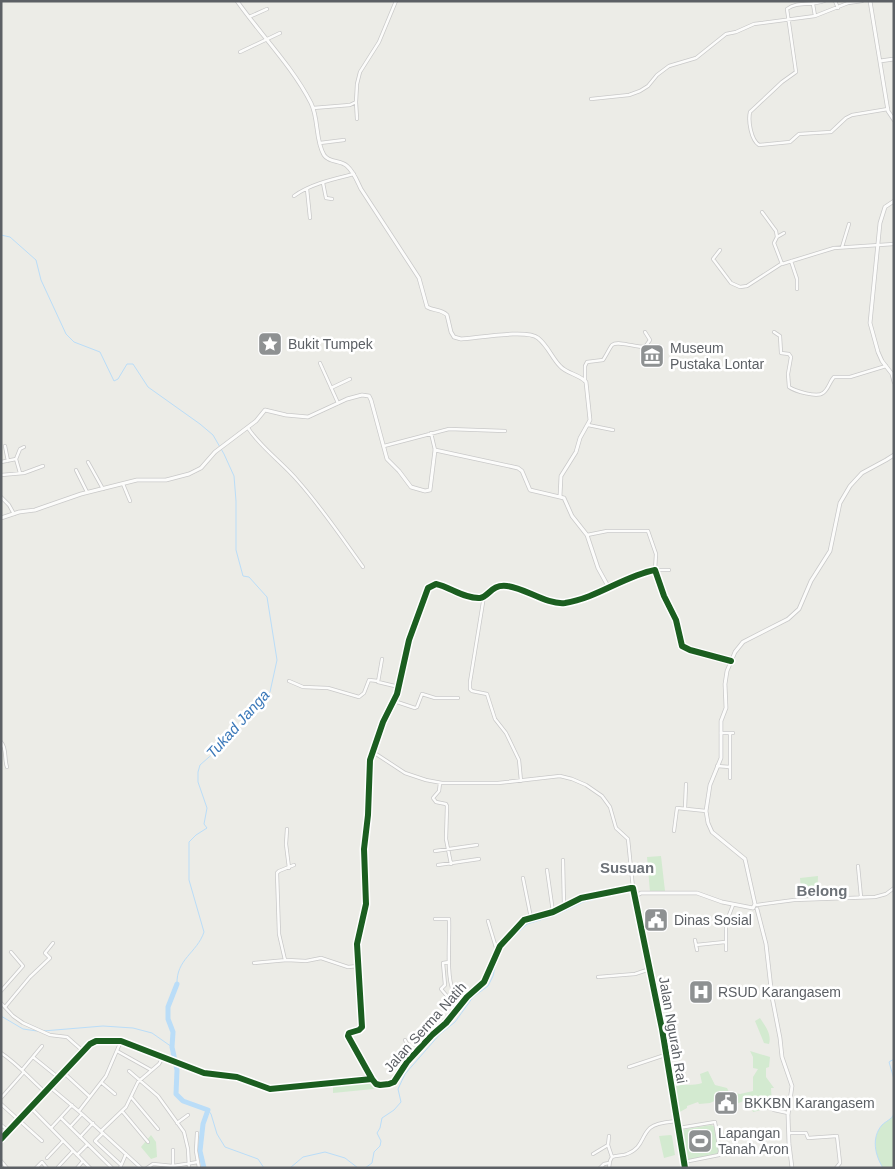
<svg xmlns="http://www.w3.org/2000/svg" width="895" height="1169" viewBox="0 0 895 1169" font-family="Arial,sans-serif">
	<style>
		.green { fill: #d3ead0 }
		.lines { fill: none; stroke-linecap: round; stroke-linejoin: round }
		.stream { stroke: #baddf8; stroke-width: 1 }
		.river { stroke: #baddf8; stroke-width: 5 }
		.minor-casing { stroke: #c9c9c9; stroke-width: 4 }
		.tertiary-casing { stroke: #c9c9c9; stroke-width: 4.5 }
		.minor { stroke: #fcfcfb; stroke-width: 2.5 }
		.tertiary { stroke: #fcfcfb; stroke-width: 3 }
		.cycleway-casing { stroke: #fff; stroke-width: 9 }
		.cycleway { stroke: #1b5e20; stroke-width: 6 }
		.labels { text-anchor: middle; stroke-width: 5; stroke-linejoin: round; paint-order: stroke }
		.poi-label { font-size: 14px; fill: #5c6065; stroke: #fff; text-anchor: start }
		.street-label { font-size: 14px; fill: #5c6065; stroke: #fff }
		.water-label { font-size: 15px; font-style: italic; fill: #3a78b9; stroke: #fff }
		.neighbourhood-label { font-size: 15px; font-weight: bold; fill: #6d7278; stroke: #fff }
	</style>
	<rect width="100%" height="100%" fill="#ecece7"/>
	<!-- green -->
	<path class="green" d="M661 856 665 891 650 892 647 857Z
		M818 876 817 897 802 898 800 878Z
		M760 1018C765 1026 772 1034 769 1044L764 1043 755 1021Z
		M750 1051 770 1057 769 1067 766 1068V1077L774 1088H771L772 1104 765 1101 762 1104 761 1110 753 1112 749 1099 736 1104 730 1094 710 1103 699 1104 698 1102 687 1106V1108L678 1113 674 1086C684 1084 693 1086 702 1083L700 1074 708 1071 715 1085 727 1088 729 1092 740 1094 753 1091V1077L758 1069 753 1068V1057Z
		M367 1081 375 1088 373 1089 333 1093V1085Z
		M894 1114V1168H883C875 1155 871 1138 882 1125 886 1121 891 1120 894 1114Z
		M711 1125 714 1126 719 1154 687 1161 681 1130Z
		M151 1135 156 1142 157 1157 151 1159 141 1147Z
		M671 1135 672 1136 675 1155 664 1158 659 1136Z"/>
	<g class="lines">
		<!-- stream -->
		<path class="stream" d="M1 235 10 237 36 260 41 280 66 334 74 342 100 352 114 381 118 379 127 364H133L148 387 200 424 213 435 224 454 234 476 236 501V550L243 576 249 577 267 597 277 660 270 692 217 750 200 765 198 772V782L207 808 204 824 207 828 196 835 189 842V880L204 932C197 953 176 959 177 984
			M499 951 527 924 556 915 583 902 624 892 632 893
			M1 1016 23 1029 37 1031
			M43 1031 103 1026 133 1028 152 1033 172 1047
			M894 1059 889 1062 894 1079
			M208 1110 211 1114 217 1134 225 1147 258 1159 264 1168
			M290 1168 303 1157 325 1152 345 1158 358 1168
			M365 1168 372 1163 374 1152 380 1146 381 1141 377 1133 380 1128 382 1118 394 1110 401 1102 398 1089 405 1074 440 1034 455 1022 473 997 488 986 493 976 497 957
			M883 1168C875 1155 871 1138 882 1125 886 1121 891 1120 894 1114"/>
		<!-- river -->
		<path class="river" d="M177 984 168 1007V1019L173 1032 172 1047 177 1070 176 1094 183 1101 208 1110 203 1124 200 1151 204 1168"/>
		<defs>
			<path id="minor" d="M824 1C811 6 798 1 787 9L796 72 782 82 750 112C748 121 751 140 759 145L790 142 799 134 831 132 846 118 852 115 888 109
				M835 1 838 8
				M813 4 815 16
				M249 17 267 9
				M240 52 280 33
				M591 99 629 95 640 91 648 86 657 75 669 66 696 58 726 34 736 32 754 24 815 16 848 3 862 1
				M356 102 357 119
				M313 108 350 105 356 102 357 84 360 72 379 42 396 1
				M320 143 344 140
				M323 183 326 198 332 199
				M307 189 310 218
				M294 196C310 184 334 179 354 174
				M762 212 776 231 777 237
				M784 233 777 237 774 243 782 264 834 248 894 244
				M842 247 849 224
				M720 250 713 259 731 283 740 287 747 286 781 264
				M791 261 797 279V289
				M774 332 780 336 781 353 789 354 791 357 788 374 789 387C795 391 817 398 823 393 828 390 830 381 834 377H850L886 366
				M320 363 338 403
				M585 381V366L587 362 603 360C606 356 609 349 612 345 618 340 637 348 645 347L650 340 645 332
				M331 388 350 379
				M588 425 613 430
				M248 428C261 448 282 462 298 481 322 508 342 538 363 567
				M431 433 435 450
				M5 446 8 461
				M384 446 449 429 505 431
				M16 459 20 449 24 447
				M1 462 16 459 20 473
				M88 462 103 489
				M76 470 87 492
				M1 475 24 473 43 466
				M123 484 130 501
				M1 497 9 505 14 514
				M587 535 607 531H648L656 554 655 570H669
				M484 596 470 682V689L472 691 487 694 495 719 506 733 519 760 521 781
				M382 659 378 682 399 687
				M289 681 303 687 328 688 359 697 364 693 369 680 378 681
				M394 701 415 708 417 707 422 694 435 698H458
				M721 733H733
				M1 742C7 748 4 759 7 767
				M373 752 405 773 426 780 442 783H498L560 776 572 779 586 785 602 796 610 807 616 828 628 839 633 888
				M717 766 730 767
				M730 778V733
				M440 783 439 791 433 798 436 802 446 804 447 806 446 839 451 864
				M685 808 686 784
				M287 829 286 844 289 868
				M674 831 677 808 706 811
				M435 851 477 845
				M563 860 564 906
				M438 865 479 859
				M858 866 861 897
				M547 870 553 912
				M523 878 531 918
				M757 905 794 900 875 897 886 894 894 888
				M435 919H449C450 936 446 976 453 990 456 994 460 998 463 1002
				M488 921 497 951
				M695 940 697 950
				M696 945 725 942
				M726 950V923L733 905
				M285 960 279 934 277 873 279 871 294 865
				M449 962 443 963 445 985 441 989 458 1009
				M254 963 287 960 306 961 321 958 348 967 358 966
				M598 977 635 974 650 969
				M1 991 23 966 11 952
				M1 1003 13 1016 23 1023 50 1035 67 1037 84 1052
				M5 1007 30 977 50 958 45 953 53 943
				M405 1040 414 1056
				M117 1051 151 1070
				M1 1053C18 1064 30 1079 45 1092
				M33 1057 59 1078
				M629 1067 665 1055
				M22 1070 42 1046
				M129 1071 158 1096 184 1132 188 1149 189 1168
				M64 1073 90 1097
				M102 1083 115 1094
				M51 1088 82 1114 141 1168
				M131 1097 158 1129
				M1 1098 24 1072
				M1 1104 42 1141
				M764 1106 774 1110 788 1113
				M31 1108 90 1168
				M79 1111 106 1076 121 1041
				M122 1111 148 1142
				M61 1118 112 1168
				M177 1123 188 1115
				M1 1125 9 1131
				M70 1127 82 1114
				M51 1128 72 1105
				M679 1128 715 1122 720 1151 719 1155 684 1162
				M101 1131 126 1107 138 1082 159 1064 163 1057
				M103 1133 95 1141 121 1165
				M197 1133 196 1151 199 1168
				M789 1133H806L808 1138 837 1136 840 1163 836 1168
				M80 1137 93 1123
				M173 1150V1166
				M593 1154 608 1145
				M77 1155 87 1145
				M612 1157C617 1155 623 1156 627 1154 643 1148 641 1136 650 1128 657 1122 669 1122 677 1121
				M47 1158 63 1141
				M1 1161 7 1168
				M58 1167 73 1151
				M36 1168 42 1162 47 1168
				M77 1168 83 1161
				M120 1168 126 1154
				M147 1168 153 1164 173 1166 198 1162
				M600 1168 604 1164 609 1163
				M609 1168 610 1161 612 1157 608 1145 609 1136"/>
			<path id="tertiary" d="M237 1C261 35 292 66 311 103 319 119 315 140 324 155 329 163 341 160 347 166 354 172 357 181 361 189L419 278 427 307C434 311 441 309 447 315L451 332 454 337 461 339C478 338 527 329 538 338 548 346 552 358 560 366 567 374 579 374 586 382L590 420 580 438 576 452 561 476 560 496
				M870 1 888 111 894 120
				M880 61 894 59
				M894 201 885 207 880 223 870 323 878 352 882 361 892 374 894 382
				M1 518 19 512 35 510 81 494 137 480H166L189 474 201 468 215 452 256 421 265 410 286 415 308 417 347 399 362 395 369 396 371 400 387 459 399 471 411 487 425 491 430 490 435 450 518 468 522 471 530 490 564 498 572 516 587 535 598 568 609 588
				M634 897 641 893H697L722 902 753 908
				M753 908 755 904 745 859 712 832 708 823 706 811 710 785 721 758V721L726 708 725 684 727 671 735 652 743 642 788 619 799 609 811 581 830 551 840 503 850 486 862 473 886 460 894 455
				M757 909 766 944 772 997 780 1038 782 1057 792 1086 788 1115 789 1144 792 1168
				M372 1079 348 1036 349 1033 359 1030 362 1027 357 944 366 904 364 849 368 815 370 760 383 722 397 694 409 640 428 588 436 584C450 587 465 599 480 598 489 597 491 584 507 586 525 588 547 605 565 603 597 598 624 576 655 570L664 596 676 620 682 646 690 650 731 661
				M1 1139 90 1044 96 1041H121L204 1073 237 1077 270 1089 372 1079 376 1084 380 1085 389 1084 394 1082 407 1062 432 1035 446 1023 467 997 484 982 500 946 524 920 553 912 581 898 631 888H633L662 1029 685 1168"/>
		</defs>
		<!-- minor casing -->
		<use href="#minor" class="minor-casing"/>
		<!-- tertiary casing -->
		<use href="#tertiary" class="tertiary-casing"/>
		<!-- minor -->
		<use href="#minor" class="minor"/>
		<!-- tertiary -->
		<use href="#tertiary" class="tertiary"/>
		<defs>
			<path id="cycleway" d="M372 1079 348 1036 349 1033 359 1030 362 1027 357 944 366 904 364 849 368 815 370 760 383 722 397 694 409 640 428 588 436 584C450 587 465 599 480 598 489 597 491 584 507 586 525 588 547 605 565 603 597 598 624 576 655 570L664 596 676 620 682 646 690 650 731 661
				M1 1139 90 1044 96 1041H121L204 1073 237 1077 270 1089 372 1079 376 1084 380 1085 389 1084 394 1082 407 1062 432 1035 446 1023 467 997 484 982 500 946 524 920 553 912 581 898 631 888H633L662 1029 685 1168"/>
		</defs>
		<!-- cycleway casing -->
		<use href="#cycleway" class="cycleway-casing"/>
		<!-- cycleway -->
		<use href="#cycleway" class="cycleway"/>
	</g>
	<!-- icons -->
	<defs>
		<symbol id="sight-square" viewBox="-11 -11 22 22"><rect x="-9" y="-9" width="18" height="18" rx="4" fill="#8e9192" stroke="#fff"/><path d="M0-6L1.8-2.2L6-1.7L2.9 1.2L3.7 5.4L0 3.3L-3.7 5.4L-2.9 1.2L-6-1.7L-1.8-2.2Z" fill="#fff"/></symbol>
		<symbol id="museum-square" viewBox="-11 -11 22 22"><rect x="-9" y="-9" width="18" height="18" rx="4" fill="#8e9192" stroke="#fff"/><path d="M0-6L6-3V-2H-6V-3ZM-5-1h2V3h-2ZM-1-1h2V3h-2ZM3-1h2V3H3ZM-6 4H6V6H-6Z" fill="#fff"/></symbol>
		<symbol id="civic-square" viewBox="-11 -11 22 22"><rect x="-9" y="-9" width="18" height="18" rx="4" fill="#8e9192" stroke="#fff"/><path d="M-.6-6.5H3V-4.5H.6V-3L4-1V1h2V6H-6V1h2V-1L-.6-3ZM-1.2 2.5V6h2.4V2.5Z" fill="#fff"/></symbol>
		<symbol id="hospital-square" viewBox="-11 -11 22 22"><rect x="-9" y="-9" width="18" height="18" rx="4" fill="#8e9192" stroke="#fff"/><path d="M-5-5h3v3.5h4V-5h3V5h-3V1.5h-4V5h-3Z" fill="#fff"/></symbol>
		<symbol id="stadium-square" viewBox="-11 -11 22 22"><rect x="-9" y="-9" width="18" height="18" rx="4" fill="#8e9192" stroke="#fff"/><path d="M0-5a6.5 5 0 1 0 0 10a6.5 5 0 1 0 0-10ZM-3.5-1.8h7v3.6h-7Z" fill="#fff"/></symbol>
	</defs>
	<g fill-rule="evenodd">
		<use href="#sight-square" x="256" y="330" width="28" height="28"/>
		<use href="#museum-square" x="638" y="342" width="28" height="28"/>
		<use href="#civic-square" x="642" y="906" width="28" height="28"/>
		<use href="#hospital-square" x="687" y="978" width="28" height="28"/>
		<use href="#civic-square" x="712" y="1089" width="28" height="28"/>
		<use href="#stadium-square" x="686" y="1127" width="28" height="28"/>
	</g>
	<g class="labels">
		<!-- poi labels -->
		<g class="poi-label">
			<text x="288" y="349">Bukit Tumpek</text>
			<text x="670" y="353">Museum<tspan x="670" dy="16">Pustaka Lontar</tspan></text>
			<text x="674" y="925">Dinas Sosial</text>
			<text x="718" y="997">RSUD Karangasem</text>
			<text x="744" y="1108">BKKBN Karangasem</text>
			<text x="718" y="1138">Lapangan<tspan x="718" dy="16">Tanah Aron</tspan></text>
		</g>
		<!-- street labels -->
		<g class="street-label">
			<text transform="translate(425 1027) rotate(-48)" y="5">Jalan Serma Natih</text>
			<text transform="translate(673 1030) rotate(80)" y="5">Jalan Ngurah Rai</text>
		</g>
		<!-- water labels -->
		<g class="water-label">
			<text transform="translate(238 724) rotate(-48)" y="5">Tukad Janga</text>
		</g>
		<!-- neighbourhood labels -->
		<g class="neighbourhood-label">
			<text x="627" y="873">Susuan</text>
			<text x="822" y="896">Belong</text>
		</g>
	</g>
	<!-- border -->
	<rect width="895" height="1169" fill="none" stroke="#5c6065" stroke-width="5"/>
</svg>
